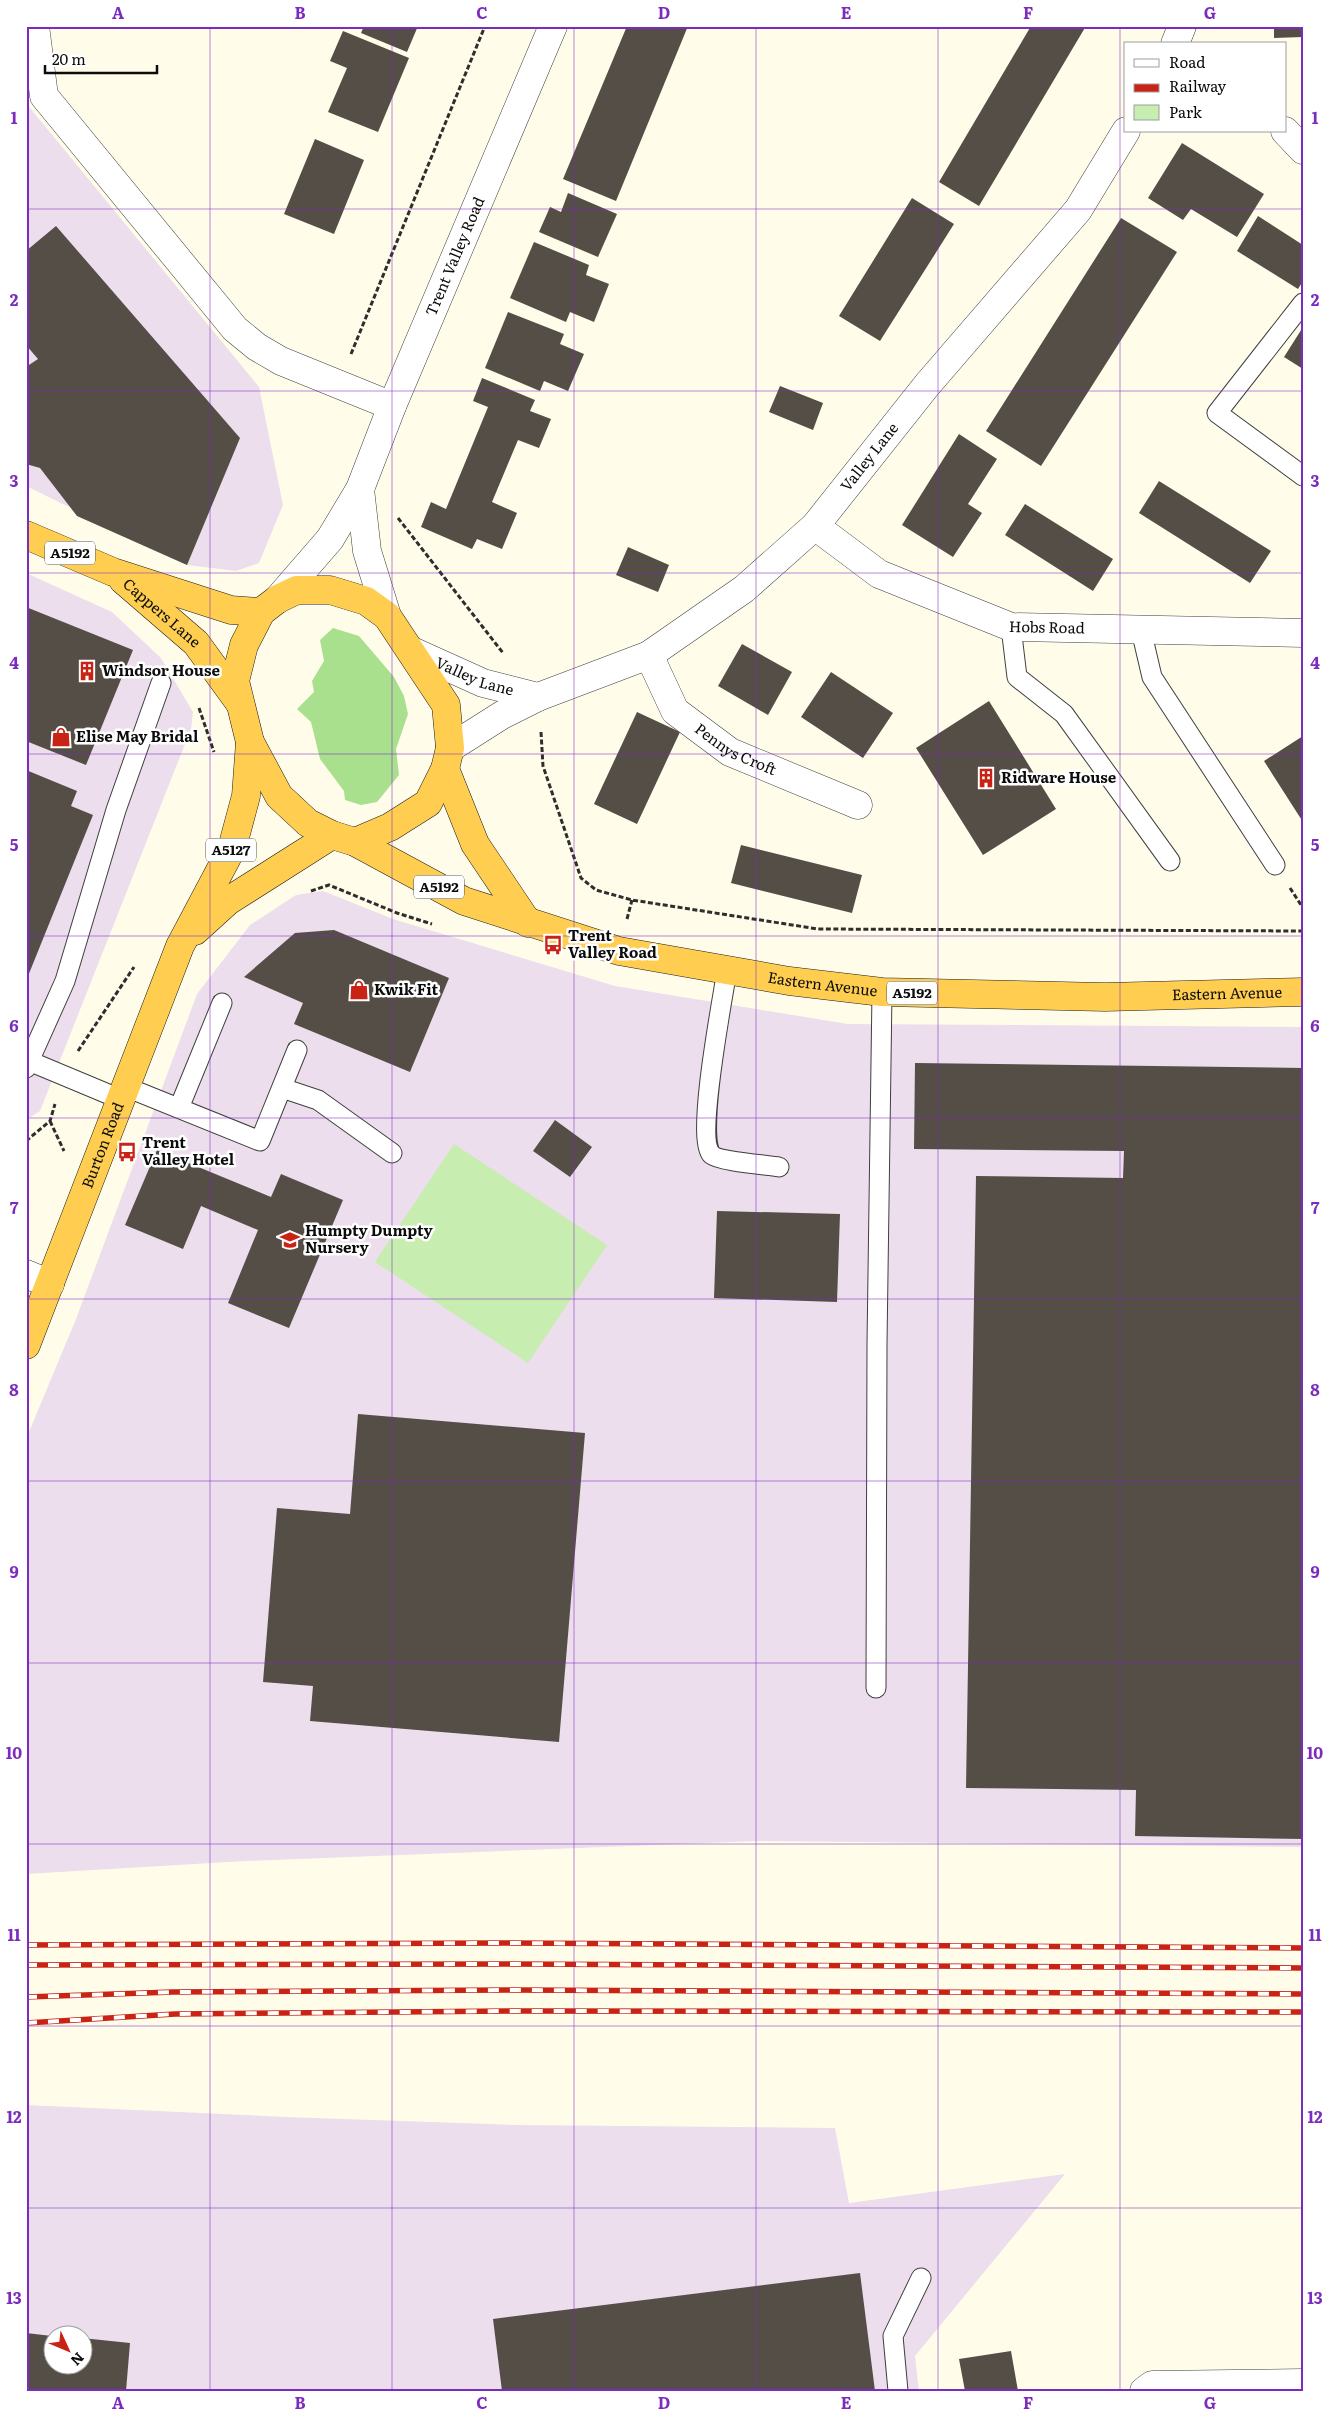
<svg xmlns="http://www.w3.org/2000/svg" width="1329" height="2417" viewBox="0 0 1329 2417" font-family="Literata,serif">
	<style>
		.industrial { fill: #ecdeec; fill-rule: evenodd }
		.green { fill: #c8edb0 }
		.forest { fill: #a9e08e }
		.building { fill: #554e47 }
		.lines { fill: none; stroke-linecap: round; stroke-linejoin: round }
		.service-casing { stroke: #3f3f3f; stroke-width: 21 }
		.minor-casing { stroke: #3f3f3f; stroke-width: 29 }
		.tertiary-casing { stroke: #3f3f3f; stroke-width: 29 }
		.trunk-casing { stroke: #1d1d1d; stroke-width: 29 }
		.path { stroke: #2e2e2e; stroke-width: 3; stroke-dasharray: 5 2.5; stroke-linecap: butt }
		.service { stroke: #fff; stroke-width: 19 }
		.minor { stroke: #fff; stroke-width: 28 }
		.tertiary { stroke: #fff; stroke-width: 28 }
		.trunk { stroke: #ffce51; stroke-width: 28 }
		.rail-casing { stroke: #c92316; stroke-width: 5.5 }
		.rail { stroke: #fff; stroke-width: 4; stroke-dasharray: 11; stroke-linecap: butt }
		.grid { fill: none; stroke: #7b2cbf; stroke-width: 1; stroke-opacity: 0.55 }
		.labels { text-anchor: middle; stroke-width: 5; stroke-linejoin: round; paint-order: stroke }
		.shield { fill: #fff; stroke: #555; stroke-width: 1 }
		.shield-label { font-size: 14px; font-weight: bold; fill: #0c0c0c }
		.street-label { font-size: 15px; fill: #0c0c0c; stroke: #fff }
		.poi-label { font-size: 15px; font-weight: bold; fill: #0c0c0c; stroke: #fff; text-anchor: start }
		.neatline { fill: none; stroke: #7b2cbf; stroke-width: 2 }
		.grid-label { font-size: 16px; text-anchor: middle; font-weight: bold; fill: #7b2cbf }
	</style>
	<rect width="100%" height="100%" fill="#fffdea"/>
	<!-- industrial -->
	<path class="industrial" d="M26 103 259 387 283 505 259 563 236 571 187 565 77 516 71 508 26 486Z
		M26 573 112 612 161 658 193 712 191 729 40 1111 26 1120Z
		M323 891 393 919 615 986 848 1024 1303 1027V1847L758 1841 245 1861 26 1874V1439L76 1319 197 994 250 925 296 895Z
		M26 2105 286 2117 517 2125 835 2128 849 2203 1065 2174 915 2356 919 2391H26ZM52 2334H82V2364H52Z"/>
	<!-- green -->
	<path class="green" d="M454 1144 607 1245 528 1363 375 1262Z"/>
	<!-- forest -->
	<path class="forest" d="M333 628 359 636 394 677 404 696 408 714 396 749 399 775 377 802 361 805 345 800 344 791 320 759 311 722 297 709 314 692 312 681 324 661 320 640Z"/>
	<!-- building -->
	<path class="building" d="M364 26H418L407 52 361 33Z
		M627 26H688L616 201 563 179Z
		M1031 26H1086L979 206 939 182Z
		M1274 26H1303V37L1274 38Z
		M343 31 409 58 378 132 328 112 347 68 330 61Z
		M315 139 364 160 334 234 284 214Z
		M1182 143 1264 194 1237 237 1191 209 1183 220 1148 198Z
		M568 193 617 214 598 257 539 232 550 207 561 212Z
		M912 198 954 224 880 341 839 316Z
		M1258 216 1303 245V281L1298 289 1237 251Z
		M1121 218 1177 252 1041 466 986 431Z
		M56 226 240 438 187 565 77 516 40 468 26 464V367L38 359 26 345V251Z
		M534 242 589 265 586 275 609 284 594 322 570 312 566 322 510 298Z
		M508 312 564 334 560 344 584 354 568 391 544 381 540 391 485 368Z
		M1303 327V369L1284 357Z
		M482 378 535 400 530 411 551 419 539 448 518 440 492 502 517 513 502 549 477 539 472 549 421 527 431 502 446 509 488 407 473 401Z
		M780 386 823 403 813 430 769 412Z
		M959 434 997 459 968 504 982 513 953 557 902 525Z
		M1159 481 1271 551 1250 583 1139 513Z
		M1025 504 1113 559 1093 591 1005 535Z
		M628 547 669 565 658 592 616 575Z
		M26 607 133 650 86 765 26 741Z
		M742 644 792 672 768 715 718 686Z
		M831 672 893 713 863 758 801 717Z
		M989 701 1056 809 983 855 916 748Z
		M637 712 680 732 637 824 594 804Z
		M1303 736V822L1264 761Z
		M26 770 77 791 71 806 93 815 26 981Z
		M741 845 862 875 852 913 731 883Z
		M334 930 449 978 410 1072 294 1024 303 1003 244 977 295 933Z
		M915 1063 1303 1068V1839L1135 1836 1136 1790 966 1788 976 1176 1123 1178 1124 1151 914 1149Z
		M555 1120 592 1147 570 1177 533 1151Z
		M157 1150 271 1197 281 1174 343 1200 289 1328 228 1303 258 1230 201 1206 183 1249 125 1225Z
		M717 1211 840 1214 837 1302 714 1298Z
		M358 1414 585 1433 559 1742 310 1721 313 1686 263 1682 277 1508 350 1514Z
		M860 2273 875 2391H502L493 2319Z
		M26 2333 52 2336V2364H82V2338L130 2343 126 2391H26Z
		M1011 2351 1018 2391H965L959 2359Z"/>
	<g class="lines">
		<defs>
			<path id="service" d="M1303 303 1217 413 1303 476
				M1011 627 1017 677 1064 714 1170 861
				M1141 630 1152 677 1275 865
				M727 970C723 997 695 1140 712 1155 719 1161 767 1165 779 1167
				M29 1061 120 1099
				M26 1068 65 981 116 810 161 683
				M126 1087 260 1141 297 1050
				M282 1088 318 1100 392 1153
				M179 1108 222 1003
				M876 1688 877 1344 882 992
				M898 2391 893 2336 921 2278"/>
			<g id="minor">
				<path d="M35 26 44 96 235 329 257 347 281 361 392 406"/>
				<path d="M1175 44 1182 26"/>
				<path d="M1285 131 1303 150"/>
				<path id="s1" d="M815 526 879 574 1011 627 1303 633"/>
				<path id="s2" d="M412 651 483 683 538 697"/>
				<path id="s3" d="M649 655 675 711 730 752 858 805"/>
				<path id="s4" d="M450 748 502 715 538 697 649 655 744 589 815 526 927 385 1078 210 1126 131"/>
				<path d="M26 1274 50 1284"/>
				<path d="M1144 2391 1152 2385 1303 2383"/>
			</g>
			<g id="tertiary">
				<path d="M360 489 367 551 387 616"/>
				<path id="s5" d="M278 599 330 539 360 489 392 406 553 26"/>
			</g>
			<g id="trunk">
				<path d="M26 535 113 572 231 610 261 612"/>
				<path id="s6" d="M123 580 196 643 239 702"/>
				<path id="s7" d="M250 742 279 796 308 823 332 835 355 842 464 901 619 951 789 981 882 992 1105 997 1303 992"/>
				<path d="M445 769 475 844 528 923"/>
				<path d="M195 931 228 901 332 835"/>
				<path id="s8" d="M26 1345 180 946 232 848 246 796 250 742 235 681 244 645 261 612 278 599 297 590H330L366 601 387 616 446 705 450 748 445 769 428 803 390 827 355 842"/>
			</g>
		</defs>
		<!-- service casing -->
		<use href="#service" class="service-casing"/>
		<!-- minor casing -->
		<use href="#minor" class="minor-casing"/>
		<!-- tertiary casing -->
		<use href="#tertiary" class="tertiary-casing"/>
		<!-- trunk casing -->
		<use href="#trunk" class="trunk-casing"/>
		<!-- path -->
		<path class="path" d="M351 354 485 26
			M398 518 503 653
			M199 708 214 752
			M541 732 543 766 581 878 596 890 632 900 818 929 1303 931
			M1290 888 1303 908
			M311 891 329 885 397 913 432 924
			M627 919 632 900
			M78 1051 134 967
			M50 1121 64 1151
			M26 1141 50 1121 55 1104"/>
		<!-- service -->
		<use href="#service" class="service"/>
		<!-- minor -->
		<use href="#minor" class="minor"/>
		<!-- tertiary -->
		<use href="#tertiary" class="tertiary"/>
		<!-- trunk -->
		<use href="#trunk" class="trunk"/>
		<defs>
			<path id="rail" d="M26 1945 505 1943 1303 1948
				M26 1965 506 1964 1303 1968
				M26 1997 173 1992 511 1990 1303 1994
				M26 2023 175 2014 510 2011 1303 2012"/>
		</defs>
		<!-- rail casing -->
		<use href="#rail" class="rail-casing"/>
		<!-- rail -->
		<use href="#rail" class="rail"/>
	</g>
	<!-- grid -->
	<path class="grid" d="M210 26V2391M392 26V2391M574 26V2391M756 26V2391M938 26V2391M1120 26V2391M26 209H1303M26 391H1303M26 573H1303M26 754H1303M26 936H1303M26 1118H1303M26 1299H1303M26 1481H1303M26 1663H1303M26 1844H1303M26 2026H1303M26 2208H1303"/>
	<!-- icons -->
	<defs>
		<symbol id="building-bare" viewBox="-9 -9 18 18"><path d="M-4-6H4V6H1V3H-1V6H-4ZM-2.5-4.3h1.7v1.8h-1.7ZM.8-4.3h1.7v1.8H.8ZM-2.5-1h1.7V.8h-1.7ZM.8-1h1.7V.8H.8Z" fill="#c92316" stroke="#fff" stroke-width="2.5" paint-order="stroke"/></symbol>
		<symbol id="shop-bare" viewBox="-9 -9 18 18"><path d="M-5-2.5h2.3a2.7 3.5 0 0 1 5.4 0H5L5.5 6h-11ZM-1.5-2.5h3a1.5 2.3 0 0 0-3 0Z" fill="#c92316" stroke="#fff" stroke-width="2.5" paint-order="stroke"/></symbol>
		<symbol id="bus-bare" viewBox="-9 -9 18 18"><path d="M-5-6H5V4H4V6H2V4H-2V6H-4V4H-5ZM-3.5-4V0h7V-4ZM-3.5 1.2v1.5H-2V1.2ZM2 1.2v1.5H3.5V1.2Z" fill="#c92316" stroke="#fff" stroke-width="2.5" paint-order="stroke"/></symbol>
		<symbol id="school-bare" viewBox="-9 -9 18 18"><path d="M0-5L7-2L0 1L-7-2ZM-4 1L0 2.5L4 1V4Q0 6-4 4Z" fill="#c92316" stroke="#fff" stroke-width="2.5" paint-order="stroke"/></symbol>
	</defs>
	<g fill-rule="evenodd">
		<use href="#building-bare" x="73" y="657" width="28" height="28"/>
		<use href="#shop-bare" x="47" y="723" width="28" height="28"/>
		<use href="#building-bare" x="972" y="764" width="28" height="28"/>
		<use href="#bus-bare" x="539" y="931" width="28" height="28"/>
		<use href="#shop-bare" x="345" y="976" width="28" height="28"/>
		<use href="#bus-bare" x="113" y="1138" width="28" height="28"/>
		<use href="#school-bare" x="276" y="1226" width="28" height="28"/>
	</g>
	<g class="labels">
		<!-- shield labels -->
		<g class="shield">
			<rect x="45" y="541.5" width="50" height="23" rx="4"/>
			<rect x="206" y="838.5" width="50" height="23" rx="4"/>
			<rect x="414" y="875.5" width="50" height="23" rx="4"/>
			<rect x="887" y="981.5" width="50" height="23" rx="4"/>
		</g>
		<g class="shield-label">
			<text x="70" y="558">A5192</text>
			<text x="231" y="855">A5127</text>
			<text x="439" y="892">A5192</text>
			<text x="912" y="998">A5192</text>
		</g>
		<!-- street labels -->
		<g class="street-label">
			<text dy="5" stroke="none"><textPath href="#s5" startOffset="389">Trent Valley Road</textPath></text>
			<text dy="5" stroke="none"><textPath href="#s4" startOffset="519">Valley Lane</textPath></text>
			<text dy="5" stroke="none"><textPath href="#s6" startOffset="51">Cappers Lane</textPath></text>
			<text dy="5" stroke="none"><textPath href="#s1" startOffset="258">Hobs Road</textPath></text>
			<text dy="5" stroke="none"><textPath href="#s2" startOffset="68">Valley Lane</textPath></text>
			<text dy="5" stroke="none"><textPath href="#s3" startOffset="134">Pennys Croft</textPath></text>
			<text dy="5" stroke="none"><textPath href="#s7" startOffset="645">Eastern Avenue</textPath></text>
			<text dy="5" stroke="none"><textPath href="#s7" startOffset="1050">Eastern Avenue</textPath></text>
			<text dy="5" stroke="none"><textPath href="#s8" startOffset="214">Burton Road</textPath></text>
		</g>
		<!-- poi labels -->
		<g class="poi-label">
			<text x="102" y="676">Windsor House</text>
			<text x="76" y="742">Elise May Bridal</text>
			<text x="1001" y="783">Ridware House</text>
			<text x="568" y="941">Trent<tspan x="568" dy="17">Valley Road</tspan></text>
			<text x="374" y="995">Kwik Fit</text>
			<text x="142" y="1148">Trent<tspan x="142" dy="17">Valley Hotel</tspan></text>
			<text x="305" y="1236">Humpty Dumpty<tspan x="305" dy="17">Nursery</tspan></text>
		</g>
	</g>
	<!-- border -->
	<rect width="1329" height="2417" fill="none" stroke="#ffffff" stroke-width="55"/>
	<!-- legend -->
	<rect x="1124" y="42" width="162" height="90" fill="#ffffff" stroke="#9e9e9e"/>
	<rect x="1134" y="59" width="25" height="8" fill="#ffffff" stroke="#9e9e9e"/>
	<text x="1169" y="68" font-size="15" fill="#0c0c0c">Road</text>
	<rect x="1134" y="84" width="25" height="8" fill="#c92316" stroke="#9e9e9e"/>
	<text x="1169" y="92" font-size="15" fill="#0c0c0c">Railway</text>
	<rect x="1134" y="105" width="25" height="15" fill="#c8edb0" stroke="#9e9e9e"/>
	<text x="1169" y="118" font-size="15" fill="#0c0c0c">Park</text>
	<!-- north arrow -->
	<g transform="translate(68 2350) rotate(134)"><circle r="24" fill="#ffffff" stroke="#9e9e9e"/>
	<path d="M0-4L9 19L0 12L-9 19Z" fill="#c92316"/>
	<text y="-8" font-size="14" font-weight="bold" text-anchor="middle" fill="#0c0c0c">N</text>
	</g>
	<!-- scale -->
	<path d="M45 65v8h112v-8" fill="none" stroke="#0c0c0c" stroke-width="2.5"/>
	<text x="52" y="65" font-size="15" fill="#0c0c0c" stroke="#ffffff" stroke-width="4" paint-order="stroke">20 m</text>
	<rect x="28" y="28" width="1274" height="2362" class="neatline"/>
	<g class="grid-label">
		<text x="118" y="19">A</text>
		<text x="300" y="19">B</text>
		<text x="482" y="19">C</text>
		<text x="664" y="19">D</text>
		<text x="846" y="19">E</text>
		<text x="1028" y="19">F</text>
		<text x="1210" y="19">G</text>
		<text x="14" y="124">1</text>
		<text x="1315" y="124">1</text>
		<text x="14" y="306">2</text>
		<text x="1315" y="306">2</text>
		<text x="14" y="487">3</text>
		<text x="1315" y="487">3</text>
		<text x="14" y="669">4</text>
		<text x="1315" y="669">4</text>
		<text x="14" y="851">5</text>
		<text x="1315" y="851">5</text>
		<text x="14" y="1032">6</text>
		<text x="1315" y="1032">6</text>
		<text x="14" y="1214">7</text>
		<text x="1315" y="1214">7</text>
		<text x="14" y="1396">8</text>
		<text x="1315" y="1396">8</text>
		<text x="14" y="1578">9</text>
		<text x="1315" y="1578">9</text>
		<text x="14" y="1759">10</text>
		<text x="1315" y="1759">10</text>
		<text x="14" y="1941">11</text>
		<text x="1315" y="1941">11</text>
		<text x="14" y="2123">12</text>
		<text x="1315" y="2123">12</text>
		<text x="14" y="2304">13</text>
		<text x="1315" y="2304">13</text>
		<text x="118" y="2409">A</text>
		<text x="300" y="2409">B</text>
		<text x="482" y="2409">C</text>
		<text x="664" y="2409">D</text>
		<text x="846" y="2409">E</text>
		<text x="1028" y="2409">F</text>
		<text x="1210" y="2409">G</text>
	</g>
</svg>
